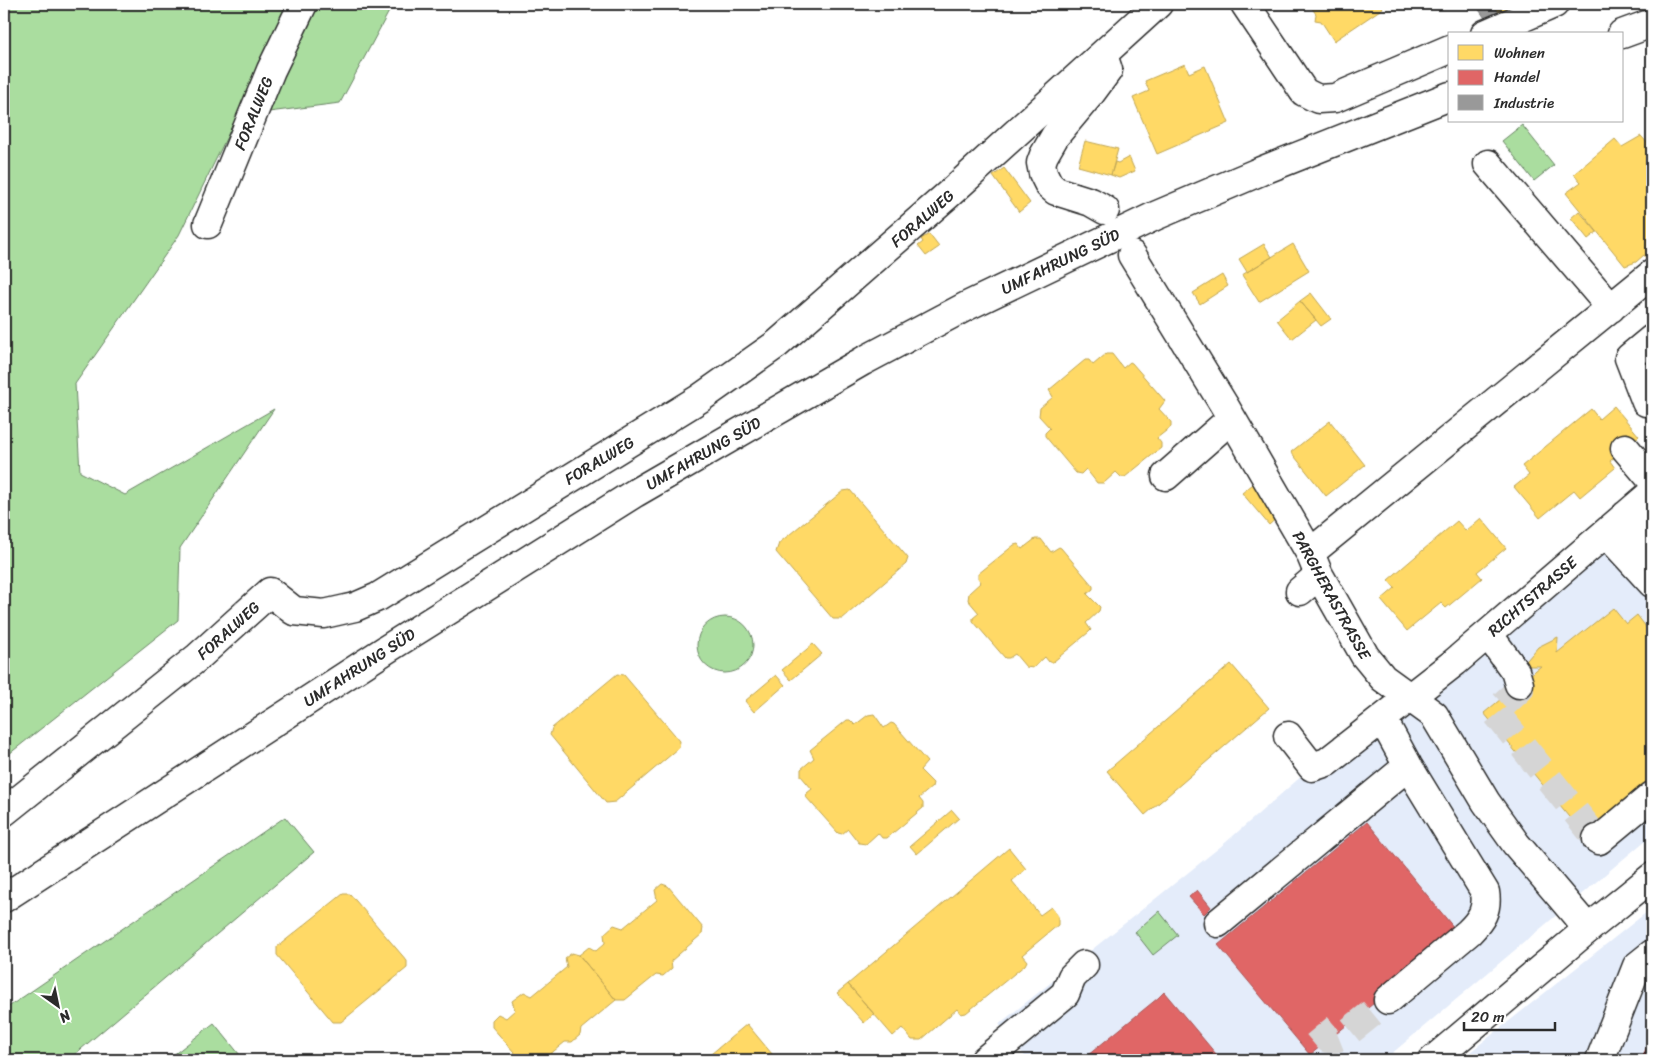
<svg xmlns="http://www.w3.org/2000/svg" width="1656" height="1064" viewBox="0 0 1656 1064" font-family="Sriracha,sans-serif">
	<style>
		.built { fill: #e4ecfa }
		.green { fill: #aadd9f; stroke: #6a8465 }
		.homes { fill: #ffd966; stroke: #bfa554 }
		.shops { fill: #e06666; stroke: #aa5454 }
		.industry { fill: #999; stroke: #787878 }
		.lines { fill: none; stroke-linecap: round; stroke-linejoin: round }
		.minor-tunnel { stroke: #d5d5d5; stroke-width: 28; stroke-dasharray: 28 14; stroke-linecap: butt }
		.minor-casing { stroke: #2b2b2b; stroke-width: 31 }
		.major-casing { stroke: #2b2b2b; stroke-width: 31 }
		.minor { stroke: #fff; stroke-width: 28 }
		.major { stroke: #fff; stroke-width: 28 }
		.labels { text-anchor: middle; stroke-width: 5; stroke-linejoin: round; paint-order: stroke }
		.street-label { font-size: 16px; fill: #2b2b2b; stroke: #fff }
	</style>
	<rect width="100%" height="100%" fill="#fff"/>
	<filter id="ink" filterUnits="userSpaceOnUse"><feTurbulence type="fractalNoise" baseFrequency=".02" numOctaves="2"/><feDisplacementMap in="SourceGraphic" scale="10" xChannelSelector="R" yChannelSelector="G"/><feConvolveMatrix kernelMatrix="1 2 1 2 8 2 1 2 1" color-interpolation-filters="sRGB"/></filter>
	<g filter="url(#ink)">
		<!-- built -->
		<path class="built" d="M1652 493V835L1384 1060H1028L999 1024 1225 843 1312 767Z
			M1652 908V1060H1460Z"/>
		<!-- green -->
		<path class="green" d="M4 4H393L340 103 237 116 179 235 75 384 80 472 125 495 274 409 180 548 178 620 4 758Z
			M1522 125 1554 165 1534 181 1502 141Z
			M697 645a28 28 0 1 1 56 0a28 28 0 1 1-56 0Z
			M285 817 314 852 68 1060H4V1010Z
			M1159 911 1178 935 1153 955 1135 932Z
			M214 1023 244 1060H167Z"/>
		<!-- homes -->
		<path class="homes" d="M1309 4H1380L1383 8 1334 41 1321 21 1315 20 1316 14Z
			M1493 4H1530L1505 21Z
			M1185 64 1189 73 1205 66 1229 123 1157 154 1133 98 1149 91 1145 81Z
			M1641 136 1652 148V261L1650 263 1644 255 1636 262 1625 266 1566 193 1581 182 1574 174 1615 139 1622 147Z
			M1085 141 1118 149 1111 175 1078 166Z
			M1129 157 1135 171 1119 178 1111 175 1115 162 1118 163Z
			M1004 168 1030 203 1019 212 993 176Z
			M1579 211 1597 232 1588 239 1571 218Z
			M929 234 939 247 926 256 918 246 923 242 921 239Z
			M1264 244 1272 257 1247 272 1239 259Z
			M1293 244 1309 271 1259 302 1242 275Z
			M1222 275 1228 286 1200 304 1193 293Z
			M1311 293 1331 319 1321 326 1300 301Z
			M1300 301 1316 320 1292 339 1277 320Z
			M1106 354H1112L1123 368 1130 362 1132 363 1165 401 1159 409 1171 422V427L1157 438 1161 443V448L1125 477H1121L1116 472 1104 483H1097L1086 469 1081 474 1076 473 1045 436V433L1050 428 1039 416 1040 408 1053 397 1049 390 1085 360H1089L1093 365Z
			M1614 406 1639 436 1610 461 1615 468 1580 497 1574 490 1540 518 1514 487 1529 475 1522 466 1591 409 1599 419Z
			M1330 421 1365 465 1326 496 1291 452Z
			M1253 484 1280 515 1269 525 1242 493Z
			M850 490 908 558 906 564 842 619H833L776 552 779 543 843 491Z
			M1481 518 1506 548 1477 572 1482 578 1446 608 1441 603 1407 631 1381 600 1395 588 1388 580 1457 521 1466 531Z
			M1035 539H1041L1051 552 1059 547 1061 548 1093 586V589L1087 594 1100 607 1099 611 1086 623 1091 630 1089 632 1053 662H1049L1045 657 1033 668 1026 667 1015 654 1009 658H1005L973 621V618L979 613 968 600 969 593 981 582 978 578V574L1014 545 1018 544 1022 549Z
			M1613 608 1626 624 1637 615 1652 635V791L1591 844 1484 713 1541 666H1522L1538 647 1558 637 1557 653Z
			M813 644 822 654 791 680 782 670Z
			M1231 664 1269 708 1145 815 1107 771Z
			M617 674 624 675 680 741 679 748 615 802 606 803 550 735 552 728Z
			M776 675 785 685 754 712 745 701Z
			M874 714 884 728 891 723 894 724 927 762 920 770 933 783 932 787 919 798 923 803V808L887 838H882L878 833 866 844 859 843 848 829 842 834 838 833 806 797 807 793 812 789 801 776V769L814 758 810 750 847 720H850L855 725 868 715Z
			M952 810 959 818 917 854 910 846Z
			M1009 848 1026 869 1012 881 1040 915 1051 907 1058 916V925L1022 955 1027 961 1025 965 966 1013 961 1014 957 1009 921 1040H912L902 1028 893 1036 848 984Z
			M662 884 668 886 703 928 702 934 671 961 672 968 663 976 656 975 625 1000H616L579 955 589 947 596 951 605 943 604 934 614 925 623 928 657 900 655 890Z
			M343 894H350L407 961V968L341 1022H333L277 955V947Z
			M572 953 579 955 616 1000 581 1029 580 1035 572 1042H565L543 1060H521L492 1027V1020L498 1014 506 1018 515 1010 512 1001 524 992 532 996 567 967 565 958Z
			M848 984 874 1014 864 1023 837 993Z
			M747 1024 777 1060H707L705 1059Z"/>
		<!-- shops -->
		<path class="shops" d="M1367 822 1459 934 1310 1055 1218 945Z
			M1197 890 1211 907 1204 914 1189 897Z
			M1164 992 1221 1060H1082L1158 998Z
			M1652 1036V1060H1641Z"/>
		<!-- industry -->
		<path class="industry" d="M1475 4H1493L1499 13 1487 21Z"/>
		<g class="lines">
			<!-- minor-tunnel -->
			<path class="minor-tunnel" d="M1519 684 1520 689 1495 712 1597 839
				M1317 1026 1328 1039H1335L1345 1035 1388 1000"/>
			<defs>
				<path id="minor" d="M1245 4 1304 92 1318 99 1335 98 1450 49
					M1485 34 1554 4
					M1104 58 1108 70 1091 93 1055 136 1044 155 1041 163 1043 173 1049 185 1056 191 1091 202 1105 210
					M1488 164 1611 308
					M208 224 271 70 303 4
					M1132 255 1224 405 1310 553 1319 575 1365 656 1383 678 1434 715 1486 802 1516 844 1588 929
					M1646 402 1629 358 1652 339
					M1625 448 1652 480
					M1166 476 1231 419
					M1626 515 1652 545
					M1606 533 1652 583
					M1310 553 1652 274
					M1300 591 1319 575
					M1488 634 1515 671 1519 684
					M1383 720 1408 766 1485 892C1488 910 1481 920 1469 932L1388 1000
					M1288 736 1312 767 1327 762 1455 662 1652 493
					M4 812 198 657 270 592 294 611 324 614 355 607 378 597 699 399 777 344 950 193 1158 4
					M1597 839 1599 840 1652 796
					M1218 923 1408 766
					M985 1060 1065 994 1072 977 1084 965
					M1600 1060 1637 966 1652 954"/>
				<path id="major" d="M1622 34 1652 23
					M4 898 387 649 635 493 863 361 967 306 1155 216 1261 171 1450 96
					M1433 1060 1588 929 1652 877"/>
			</defs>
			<!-- minor casing -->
			<use href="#minor" class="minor-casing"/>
			<!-- major casing -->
			<use href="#major" class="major-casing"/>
			<!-- minor -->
			<use href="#minor" class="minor"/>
			<!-- major -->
			<use href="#major" class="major"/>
		</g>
	</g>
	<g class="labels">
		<!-- street labels -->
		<g class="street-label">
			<text transform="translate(253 113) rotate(-68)" y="6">FORALWEG</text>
			<text transform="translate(922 218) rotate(-41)" y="6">FORALWEG</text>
			<text transform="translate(1060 261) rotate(-26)" y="6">UMFAHRUNG SÜD</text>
			<text transform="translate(703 453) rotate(-30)" y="6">UMFAHRUNG SÜD</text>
			<text transform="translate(599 460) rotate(-31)" y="6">FORALWEG</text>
			<text transform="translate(1332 595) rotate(61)" y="6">PARGHERASTRASSE</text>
			<text transform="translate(1532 596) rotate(-41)" y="6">RICHTSTRASSE</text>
			<text transform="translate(228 630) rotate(-42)" y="6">FORALWEG</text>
			<text transform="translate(359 667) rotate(-33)" y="6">UMFAHRUNG SÜD</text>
		</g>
	</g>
	<!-- margin -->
	<rect width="1656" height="1064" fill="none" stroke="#fff" stroke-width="20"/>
	<rect x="10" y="10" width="1636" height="1044" fill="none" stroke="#2b2b2b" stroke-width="2" filter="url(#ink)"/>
	<!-- legend -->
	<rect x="1448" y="32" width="175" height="90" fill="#ffffff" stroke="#aaaaaa"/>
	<rect x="1458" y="45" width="25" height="15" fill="#ffd966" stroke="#aaaaaa"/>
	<text x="1494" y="58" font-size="15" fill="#2b2b2b">Wohnen</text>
	<rect x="1458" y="70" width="25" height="15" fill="#e06666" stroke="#aaaaaa"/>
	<text x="1494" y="82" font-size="15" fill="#2b2b2b">Handel</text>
	<rect x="1458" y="95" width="25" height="15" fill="#999999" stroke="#aaaaaa"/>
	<text x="1494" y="108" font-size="15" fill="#2b2b2b">Industrie</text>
	<!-- north arrow -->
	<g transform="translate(58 1006) rotate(147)" stroke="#ffffff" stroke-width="4" paint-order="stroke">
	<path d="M0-4L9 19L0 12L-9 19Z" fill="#2b2b2b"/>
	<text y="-8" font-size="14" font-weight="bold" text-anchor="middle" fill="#2b2b2b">N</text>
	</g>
	<!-- scale -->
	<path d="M1464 1022v8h91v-8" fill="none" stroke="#2b2b2b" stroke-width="2.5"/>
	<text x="1471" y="1022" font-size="15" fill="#2b2b2b" stroke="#ffffff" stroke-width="4" paint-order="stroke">20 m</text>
</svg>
